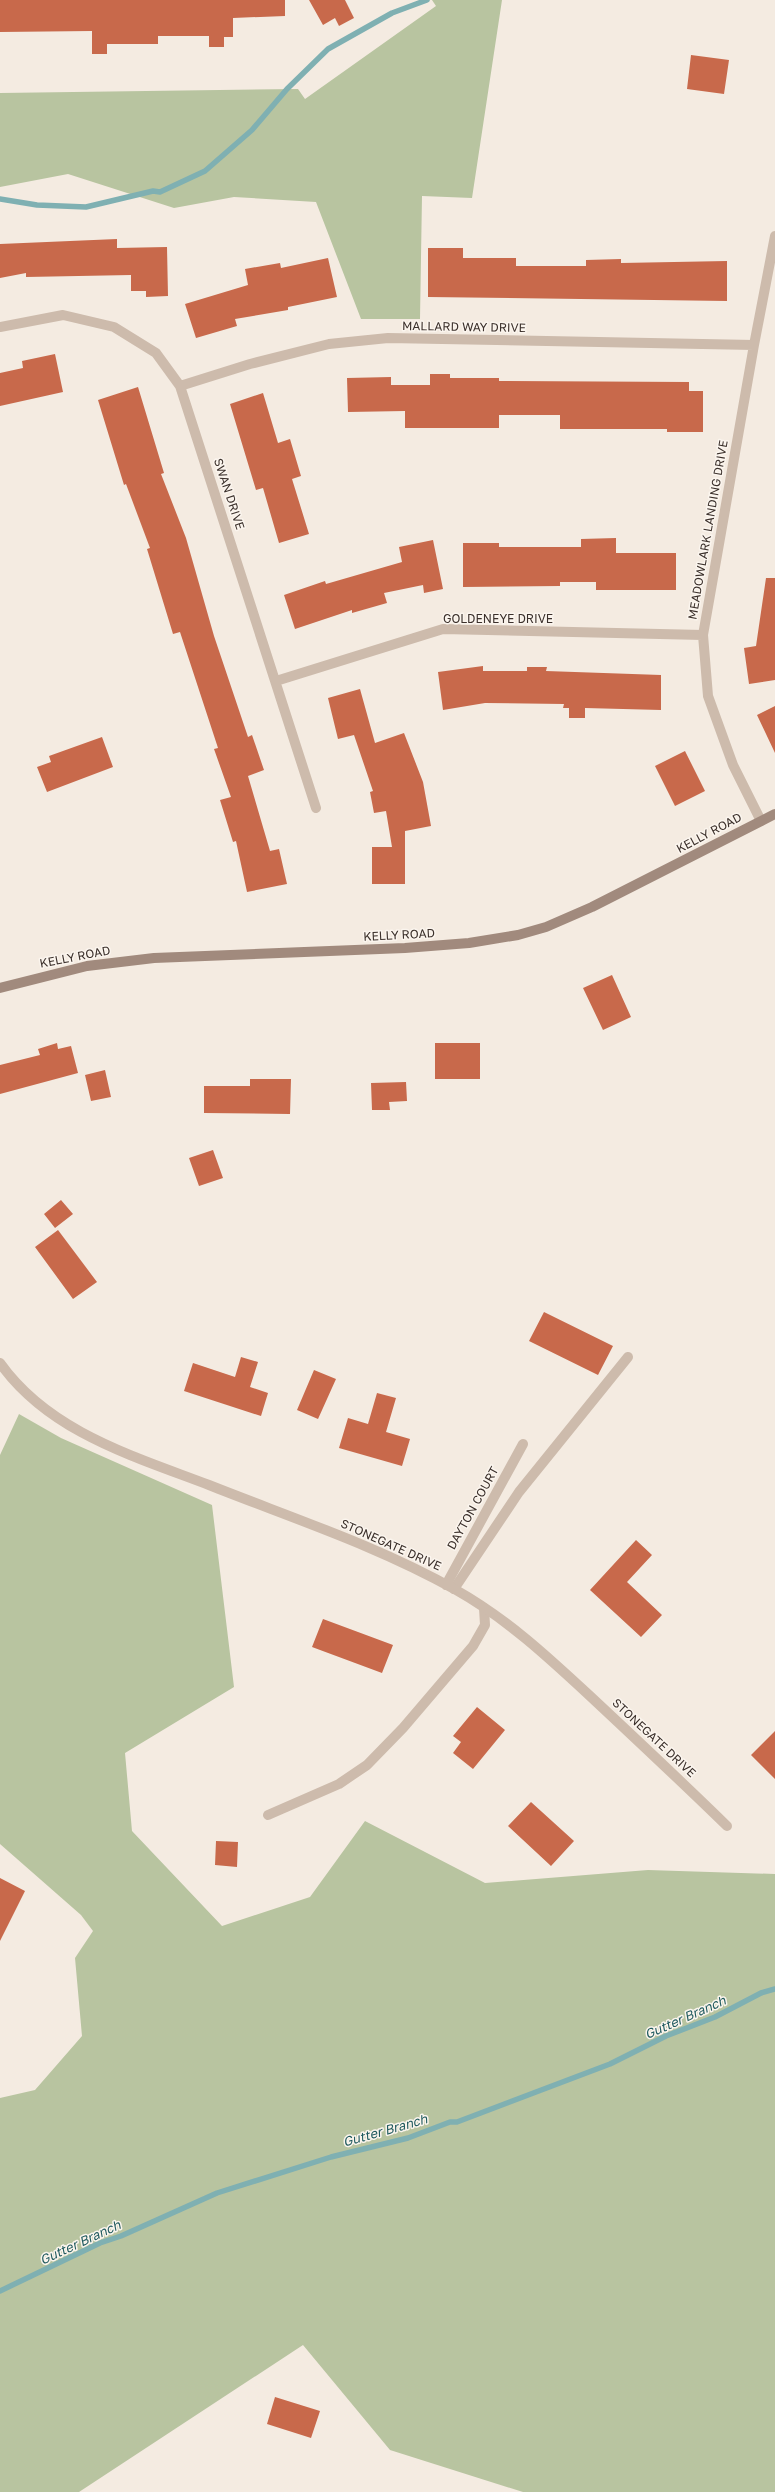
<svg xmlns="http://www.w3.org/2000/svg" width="775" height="2492" viewBox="0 0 775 2492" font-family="'Golos Text',sans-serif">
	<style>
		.green { fill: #b8c4a0 }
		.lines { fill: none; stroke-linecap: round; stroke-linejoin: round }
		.stream { stroke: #7fb0b2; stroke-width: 5.5 }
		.building { fill: #c8694b }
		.lane { stroke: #cdbbac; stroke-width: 10 }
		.street { stroke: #cdbbac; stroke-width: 10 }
		.secondary { stroke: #a18a7d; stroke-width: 10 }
		.labels { text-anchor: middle; stroke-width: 3; stroke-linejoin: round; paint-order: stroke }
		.street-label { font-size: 12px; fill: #3b302b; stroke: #fbf5ee }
		.water-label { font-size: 13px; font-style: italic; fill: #1f5a5e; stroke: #fbf5ee }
	</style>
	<rect width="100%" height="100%" fill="#f4ebe1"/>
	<!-- green -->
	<path class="green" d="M432 0H502L472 198 422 196 420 319H361L316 202 234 197 174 208 68 174 0 187V93L298 89 305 99 436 6Z
		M19 1414 61 1438 212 1505 234 1687 125 1753 132 1831 222 1926 310 1897 365 1821 485 1883 648 1870 775 1874V2492H523L390 2450 303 2345 79 2492H0V2098L35 2090 82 2036 75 1958 93 1931 81 1915 0 1844V1455Z"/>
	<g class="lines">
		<!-- stream -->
		<path class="stream" d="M0 199 37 205 86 207 153 191 160 192 205 171 252 130 287 89 328 49 392 13 427 0
			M0 2291 100 2243 121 2236 217 2193 331 2157 408 2138 450 2122H457L610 2064 666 2036 715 2017 761 1993 775 1989"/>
	</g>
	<!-- building -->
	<path class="building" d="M0 0H285V16L233 18V37H224V47H209V36H158V44H107V54H92V31L0 32Z
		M309 0H345L354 18 339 26 335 18 323 25Z
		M691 55 729 60 724 94 687 89Z
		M117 239V248L167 247 168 296 146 297V291H131V275L26 277V273L0 278V244Z
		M428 248H463V258H516V266H586V260L621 259V263L727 261V301L428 297Z
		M328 258 337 297 288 307V310L235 319 237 326 196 338 185 304 248 285 245 269 280 263 281 268Z
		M55 354 63 392 0 406V373L23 368 22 361Z
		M430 374H450V378H499V381L689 382V391H703V432H667V429H560V415H499V428H405V411L348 412 347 378 391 377V385H430Z
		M138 387 164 473 161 474 186 538 214 636 248 737 252 735 264 770 248 776 270 851 279 849 287 884 247 892 236 841 233 842 220 800 231 797 214 749 218 748 180 632 173 634 147 549 150 548 126 484 124 485 98 400Z
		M263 393 278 443 290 439 301 476 292 479 309 534 279 543 263 488 256 490 230 404Z
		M616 538V553H676V590H596V582H560V586L463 587V543H499V547H581V539Z
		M433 540 443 589 424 593 423 585 384 593 387 603 352 613V610L295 629 284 595 325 581 326 584 402 562 399 547Z
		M766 578H775V680L749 684 744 648 756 646Z
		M483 666V671H527V667H547L546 671 661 675V710L585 708V718H569V708H563L564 704 485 703 443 710 438 672Z
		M360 689 375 743 404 733 423 782 431 826 405 831V884H372V847H392L386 811 374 813 370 792 373 791 354 735 338 739 328 698Z
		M775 706V753L757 715Z
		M102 737 113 767 47 792 37 767 51 762 49 756Z
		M685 751 705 791 675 806 655 766Z
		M612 975 631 1017 603 1030 583 988Z
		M57 1043 58 1049 71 1046 78 1073 0 1094V1065L40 1055 38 1049Z
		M435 1043H480V1079H435Z
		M105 1070 111 1097 91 1101 85 1075Z
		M250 1079H291L290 1114 204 1113V1086H250Z
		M406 1082 407 1101 389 1102 390 1110H372L371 1083Z
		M213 1150 223 1178 199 1186 189 1158Z
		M61 1200 73 1214 55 1228 44 1214Z
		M58 1230 97 1282 73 1299 35 1247Z
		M544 1312 613 1346 598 1375 529 1341Z
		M241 1357 258 1362 250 1387 268 1393 261 1416 184 1391 193 1363 235 1377Z
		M314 1370 336 1379 318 1419 297 1410Z
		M377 1393 396 1398 386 1432 410 1439 402 1466 339 1448 348 1418 368 1424Z
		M636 1540 652 1555 627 1582 662 1615 641 1637 590 1590Z
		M323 1619 393 1645 382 1673 312 1647Z
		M477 1707 505 1730 473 1769 453 1753 461 1742 453 1736Z
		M775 1731V1779L751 1755Z
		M531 1802 574 1841 551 1866 508 1826Z
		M216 1841 238 1842 237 1867 215 1865Z
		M0 1878 25 1891 0 1941Z
		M275 2397 320 2411 311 2438 267 2424Z"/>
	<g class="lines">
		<!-- lane -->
		<path class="lane" d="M454 1589 519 1492 628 1357
			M268 1815 339 1784 367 1765 403 1728 473 1646 485 1625 484 1608"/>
		<!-- street -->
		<path class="street" d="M0 327 63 315 114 327 156 353 180 386 316 808
			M180 386 250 364 329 344 388 338 754 345
			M276 681 443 629 703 635
			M761 821 733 765 708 696 703 635 754 345 775 236
			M0 1363C49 1432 133 1456 209 1485 292 1518 378 1546 456 1590 506 1618 548 1657 590 1696 636 1739 682 1782 727 1826
			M446 1585 523 1444"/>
		<!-- secondary -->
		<path class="secondary" d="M0 988 87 966 154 958 405 948 469 943 518 935 546 927 592 907 775 814"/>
	</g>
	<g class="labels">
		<!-- street labels -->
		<g class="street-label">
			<text transform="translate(464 327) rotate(1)" y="4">MALLARD WAY DRIVE</text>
			<text transform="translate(229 494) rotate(72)" y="4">SWAN DRIVE</text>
			<text transform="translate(708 530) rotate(-80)" y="4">MEADOWLARK LANDING DRIVE</text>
			<text x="498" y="623">GOLDENEYE DRIVE</text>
			<text transform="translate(709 833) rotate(-28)" y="4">KELLY ROAD</text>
			<text transform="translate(399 935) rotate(-3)" y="4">KELLY ROAD</text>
			<text transform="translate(75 957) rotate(-11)" y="4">KELLY ROAD</text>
			<text transform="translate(473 1508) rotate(-61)" y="4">DAYTON COURT</text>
			<text transform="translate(391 1545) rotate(24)" y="4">STONEGATE DRIVE</text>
			<text transform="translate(654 1738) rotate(43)" y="4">STONEGATE DRIVE</text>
		</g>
		<!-- water labels -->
		<g class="water-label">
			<text transform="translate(685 2017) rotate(-24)" y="5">Gutter Branch</text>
			<text transform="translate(385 2130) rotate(-16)" y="5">Gutter Branch</text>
			<text transform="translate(80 2242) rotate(-25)" y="5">Gutter Branch</text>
		</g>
	</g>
</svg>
